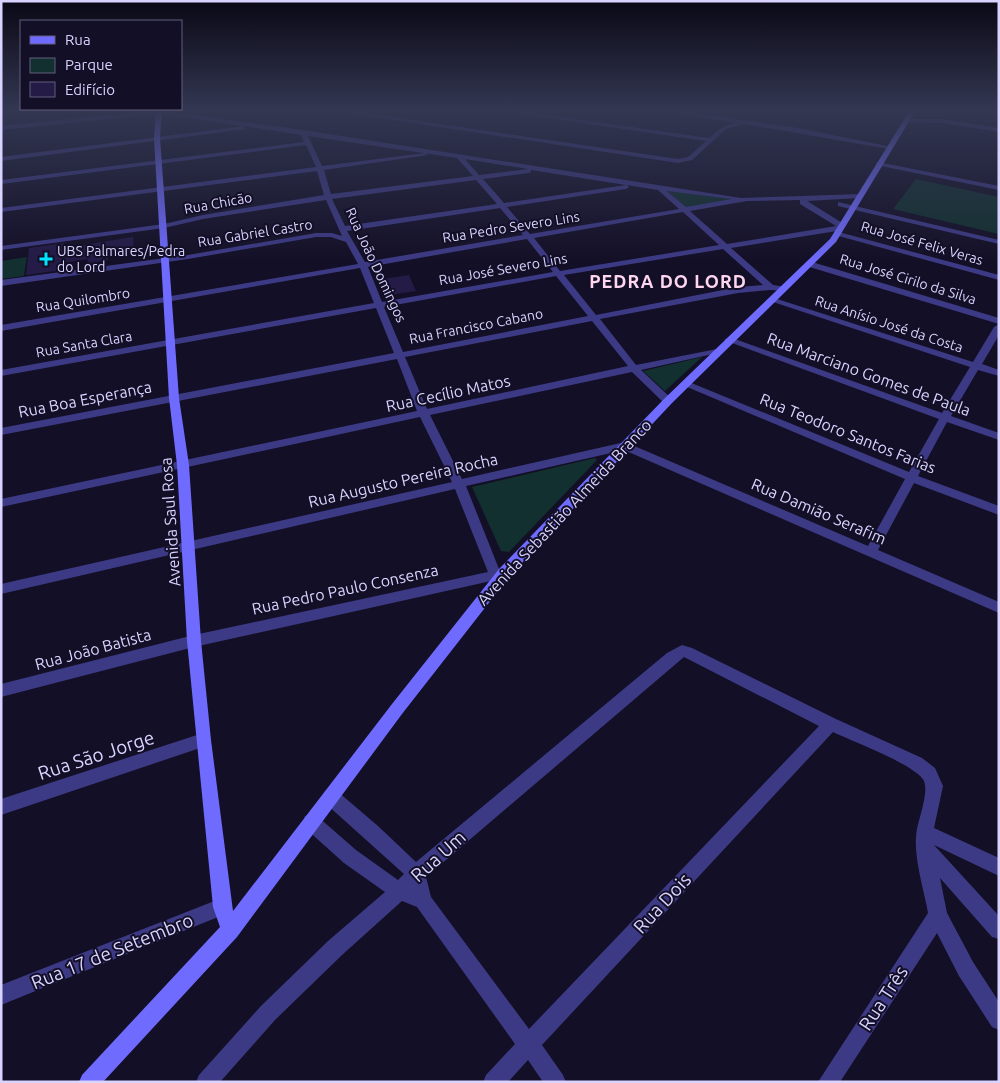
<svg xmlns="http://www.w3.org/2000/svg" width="1000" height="1083" viewBox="0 0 1000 1083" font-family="Ubuntu,sans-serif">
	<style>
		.green { fill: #12302f }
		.building { fill: #241b47 }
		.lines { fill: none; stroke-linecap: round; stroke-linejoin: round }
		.street { fill: #3d3a85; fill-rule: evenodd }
		.secondary { fill: #6f6bff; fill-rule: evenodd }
		.poi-dot { fill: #00e5ff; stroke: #130f26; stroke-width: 2 }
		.labels { text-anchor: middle; stroke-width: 4; stroke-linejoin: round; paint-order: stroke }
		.far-street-label { font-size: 14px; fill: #d9d4ff; stroke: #130f26 }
		.far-poi-label { font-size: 14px; fill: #d9d4ff; stroke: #130f26; text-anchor: start }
		.street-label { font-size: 16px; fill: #d9d4ff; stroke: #130f26 }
		.far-district-label { font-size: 18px; font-weight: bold; letter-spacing: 1px; fill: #ffd6f0; stroke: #130f26 }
		.near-street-label { font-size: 19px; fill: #d9d4ff; stroke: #130f26 }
	</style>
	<rect width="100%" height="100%" fill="#130f26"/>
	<!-- green -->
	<path class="green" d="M916 179 999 197V234L893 209Z
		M666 190 737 199 688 209Z
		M27 257 24 276 1 279V261Z
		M702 357 665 391 643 371Z
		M595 458 597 460 509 552 501 551 472 487Z"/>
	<!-- building -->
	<path class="building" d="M133 237 134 251 108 256V260L87 264 88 259 63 263V270L26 275 29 248 64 243V248Z
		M409 275 416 291 390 295 383 279Z"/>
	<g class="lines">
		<!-- street -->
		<path class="street" d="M160 110 303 130 741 198 862 194 863 196 859 198 807 201 844 224 843 230 731 248 773 285 786 287V291L770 290 738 293 600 319 636 365 722 348V352L641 370 672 399 673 401 672 403H664L632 372 430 415 462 479 625 442 868 546 905 479 680 384 685 381 689 382 909 472 939 419 724 340 729 337 732 338 942 413 970 367 767 300 774 298 973 362 994 327 999 324V335L982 364 999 370V376L978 370 951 416 999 433V440L947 422 918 476 999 506V515L914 483 878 550 999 602V613L624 450 466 486 499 569H509L510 573 509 577 194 647 1 697V684L194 635 488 572 455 489 1 594V584L452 482 420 417 1 507V499L417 411 397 359 1 435V428L394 353 376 308 1 376V370L374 303 360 268 1 331V325L358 264 346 242 331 237H316L188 259 1 286V280L188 255 316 233H332L342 236 326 200 203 219 164 228 1 250V246L164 224 203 215 324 195 317 171 1 212V208L316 167 306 145 1 184V180L304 142 301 135 244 126 246 129 1 161V157L244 126 159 114 1 130V126ZM308 136 457 158 473 176 331 194 324 170 428 155 425 153 322 166ZM465 159 528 169 479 175ZM531 170 626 185 504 203 483 179 529 173 531 172ZM476 180 497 204 345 226 332 199ZM627 185 658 190 679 209 530 234 507 207 626 189 629 187ZM667 191 732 199 686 207ZM800 200V204L836 226 727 244 690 211 747 201ZM500 208 523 235 365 262 347 231ZM683 212 719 245 560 271 534 238ZM527 239 553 272 382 302 368 267ZM723 249 763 285 738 287 596 315 564 275ZM556 276 588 316 403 352 384 307ZM592 321 628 366 427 409 405 357Z
			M327 110H345L678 159 688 157 706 141 493 110H512L709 138 722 127 735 123 658 110H676L798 128 892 147 889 149 744 124 726 129 692 160 678 163Z
			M905 119H942L999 128V132L942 123 903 122Z
			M878 162 999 186V190L876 165V163Z
			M838 202 999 240V244L838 206Z
			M835 231 999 275V280L835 235Z
			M806 262H812L999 318V324L806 266Z
			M682 645 692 648 836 719 922 758 935 768 943 786 934 828 999 858V876L934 845 999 916V939L992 937 940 878 947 913 973 962 999 1002V1030L992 1027 959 976 937 933 840 1082H818L928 913C924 889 912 854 917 829 919 817 931 787 922 778 908 762 854 742 833 732L542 1045 563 1075 566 1082H543L528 1060 508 1082H483L486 1075 515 1044 417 907 402 901 342 955 275 1020 220 1082H196L199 1075 261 1006 328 941 385 892 344 863 305 828 303 822 305 816 311 814 317 816 356 850 398 880 404 874 325 803 323 797 325 791 331 789 337 791 378 826 416 862 667 653ZM684 657 819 726 529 1029 431 897 426 877Z
			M203 733 209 735 211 740 209 745 1 815V799Z
			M222 898 228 901 231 907 228 913 1 1005V985Z"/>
		<!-- secondary -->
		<path class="secondary" d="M156 110H162L160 138 179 398 189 465 201 641 211 740 233 911 392 704 499 569 664 399 830 239 910 110H916L836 242 672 403 509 577 402 714 237 937 103 1082H79L82 1075 220 927 213 907 187 641 177 465 169 398 154 138Z"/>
	</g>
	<!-- sky -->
	<linearGradient id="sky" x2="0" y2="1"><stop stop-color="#0a0815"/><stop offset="0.42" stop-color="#333752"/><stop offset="1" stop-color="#333752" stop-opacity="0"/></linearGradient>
	<rect width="1000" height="262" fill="url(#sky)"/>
	<!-- markers -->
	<path class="poi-dot" d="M43.5 251.5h5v5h5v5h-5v5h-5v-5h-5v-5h5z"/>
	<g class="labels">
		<!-- far-street labels -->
		<g class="far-street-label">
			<text transform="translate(218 203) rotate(-10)" y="5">Rua Chicão</text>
			<text transform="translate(511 227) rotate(-9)" y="5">Rua Pedro Severo Lins</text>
			<text transform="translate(255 233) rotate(-9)" y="5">Rua Gabriel Castro</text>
			<text transform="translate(922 243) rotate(16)" y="5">Rua José Felix Veras</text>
			<text transform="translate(376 265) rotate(65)" y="5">Rua João Domingos</text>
			<text transform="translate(503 269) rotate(-10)" y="5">Rua José Severo Lins</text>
			<text transform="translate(908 279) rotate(17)" y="5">Rua José Cirilo da Silva</text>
			<text transform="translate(83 300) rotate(-9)" y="5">Rua Quilombro</text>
			<text transform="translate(889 324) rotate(18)" y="5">Rua Anísio José da Costa</text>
			<text transform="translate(476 326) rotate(-11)" y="5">Rua Francisco Cabano</text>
			<text transform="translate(84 344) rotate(-10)" y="5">Rua Santa Clara</text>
		</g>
		<!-- far-poi labels -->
		<g class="far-poi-label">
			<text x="57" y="256">UBS Palmares/Pedra<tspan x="57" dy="16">do Lord</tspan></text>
		</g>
		<!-- street labels -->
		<g class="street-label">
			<text transform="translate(869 374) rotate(20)" y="6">Rua Marciano Gomes de Paula</text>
			<text transform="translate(448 393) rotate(-12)" y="6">Rua Cecílio Matos</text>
			<text transform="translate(85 399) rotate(-11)" y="6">Rua Boa Esperança</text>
			<text transform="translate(848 433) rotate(22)" y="6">Rua Teodoro Santos Farias</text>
			<text transform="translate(403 480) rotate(-13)" y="6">Rua Augusto Pereira Rocha</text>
			<text transform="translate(819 511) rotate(23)" y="6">Rua Damião Serafim</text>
			<text transform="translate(564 512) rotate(-47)" y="6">Avenida Sebastião Almeida Branco</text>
			<text transform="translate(170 522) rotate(-94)" y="6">Avenida Saul Rosa</text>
			<text transform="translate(345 589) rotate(-12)" y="6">Rua Pedro Paulo Consenza</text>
			<text transform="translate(93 649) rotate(-15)" y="6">Rua João Batista</text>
		</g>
		<!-- far-district labels -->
		<g class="far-district-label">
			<text x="668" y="288">PEDRA DO LORD</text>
		</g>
		<!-- near-street labels -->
		<g class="near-street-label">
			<text transform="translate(96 755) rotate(-18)" y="7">Rua São Jorge</text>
			<text transform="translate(438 856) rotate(-42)" y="7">Rua Um</text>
			<text transform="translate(662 903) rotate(-47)" y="7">Rua Dois</text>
			<text transform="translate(112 951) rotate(-22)" y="7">Rua 17 de Setembro</text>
			<text transform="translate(883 998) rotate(-57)" y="7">Rua Três</text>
		</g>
	</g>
	<!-- border -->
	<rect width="1000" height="1083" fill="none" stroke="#d9d4ff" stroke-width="5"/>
	<!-- legend -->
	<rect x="20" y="20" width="162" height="90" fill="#130f26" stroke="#625e7d"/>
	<rect x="30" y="36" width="25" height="8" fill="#6f6bff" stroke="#625e7d"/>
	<text x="65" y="45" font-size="15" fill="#d9d4ff">Rua</text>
	<rect x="30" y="58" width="25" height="15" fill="#12302f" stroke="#625e7d"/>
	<text x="65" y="70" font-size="15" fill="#d9d4ff">Parque</text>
	<rect x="30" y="82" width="25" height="15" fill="#241b47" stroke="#625e7d"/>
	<text x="65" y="95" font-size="15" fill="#d9d4ff">Edifício</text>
</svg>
